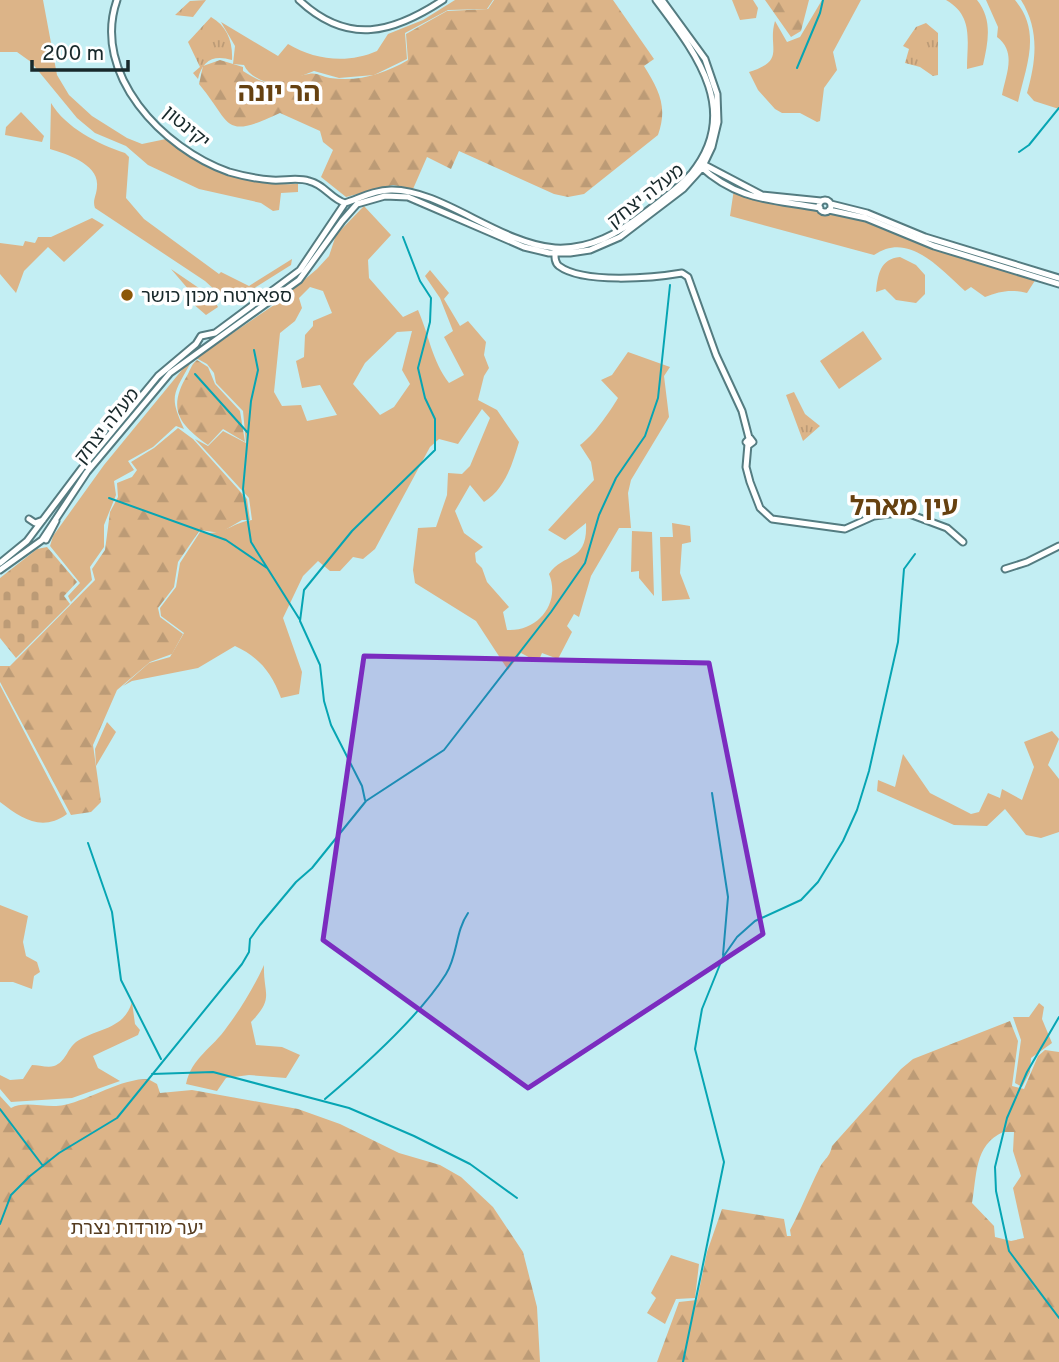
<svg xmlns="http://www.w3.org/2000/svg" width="1059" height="1362" viewBox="0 0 1059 1362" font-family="Overpass,'Noto Sans Hebrew',sans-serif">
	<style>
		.green { fill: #dcb488; fill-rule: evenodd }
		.forest { fill: url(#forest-firs); fill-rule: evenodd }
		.cemetery { fill: url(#cemetery-stones) }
		.park { fill: url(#park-tufts) }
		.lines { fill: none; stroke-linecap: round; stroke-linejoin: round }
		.stream { stroke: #06a5b3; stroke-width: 2 }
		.tertiary-casing { stroke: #547c81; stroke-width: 9 }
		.tertiary { stroke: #fff; stroke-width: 5 }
		.marked { fill: #7b2cbf; fill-opacity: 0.2; stroke: #7b2cbf; stroke-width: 5; stroke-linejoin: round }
		.poi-dot { fill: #8d5808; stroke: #fff; stroke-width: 2.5 }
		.labels { text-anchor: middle; stroke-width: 7; stroke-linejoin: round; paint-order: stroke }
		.street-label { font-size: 19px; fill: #18292b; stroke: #fff }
		.poi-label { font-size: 19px; fill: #18292b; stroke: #fff; text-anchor: start }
		.park-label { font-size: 19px; fill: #553b1e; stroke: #fff }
		.district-label { font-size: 26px; font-weight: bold; fill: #664110; stroke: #fff }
	</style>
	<defs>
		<pattern id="forest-firs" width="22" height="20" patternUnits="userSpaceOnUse" patternTransform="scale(1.75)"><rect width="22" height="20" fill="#dcb488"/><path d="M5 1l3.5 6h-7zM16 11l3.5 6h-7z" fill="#bc9b76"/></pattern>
		<pattern id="cemetery-stones" width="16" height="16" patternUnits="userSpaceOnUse" patternTransform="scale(1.75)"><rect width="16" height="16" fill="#dcb488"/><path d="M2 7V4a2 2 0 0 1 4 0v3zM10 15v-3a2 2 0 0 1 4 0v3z" fill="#bc9b76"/></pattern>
		<pattern id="park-tufts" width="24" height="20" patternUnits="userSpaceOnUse" patternTransform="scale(1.75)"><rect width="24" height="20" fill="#dcb488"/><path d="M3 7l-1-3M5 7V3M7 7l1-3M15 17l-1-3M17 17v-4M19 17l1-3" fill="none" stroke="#bc9b76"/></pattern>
	</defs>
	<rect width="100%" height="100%" fill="#c3eef3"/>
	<!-- green -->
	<path class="green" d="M0 0H43L57 75 69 95 92 116 127 138 142 144 166 139C207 170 246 186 298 184V192L281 193 279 210 273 211 261 203 199 189 148 165 126 146 95 133 77 118 31 62 17 52H0Z
		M455 0H493L487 9 448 10 405 33 407 59 374 75 339 78 314 71 278 85C266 83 249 77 244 65L233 64 235 46 221 22 278 56 288 44C314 60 348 64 377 51L388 34 423 20Z
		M732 0H753L758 8 756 18 740 20Z
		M822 0H861L833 52 837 70 824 88 820 121 817 122 800 113H782L775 109 758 90 749 72C787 60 767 48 775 21L787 42 800 37Z
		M946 0H977C993 20 988 42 983 65L967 69C967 41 974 16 946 0Z
		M986 0H1015C1042 32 1026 66 1018 102L1002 95C1006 74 1017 52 997 37L998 27Z
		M1021 0H1059V109L1034 101 1027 93C1036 61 1040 30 1021 0Z
		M51 103C66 128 98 144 125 153L129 157 126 198 144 219 219 274 221 272 249 286 292 259 291 265 234 301 228 302 205 281 95 208C92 200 97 195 97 186 99 164 66 154 50 149Z
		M21 112 44 136 42 142 5 135 6 127Z
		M734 189 755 198 795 208 834 209 900 236 1036 279 1027 293C1011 289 1000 291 985 297L971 287 965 291C939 268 909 231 874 255L730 216Z
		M364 206 391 235 368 260 369 278 403 317 418 310C429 335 432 361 449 383L464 375 444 337 453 331 440 298 425 276 430 270 449 293 444 299 460 326 468 321 486 342 484 355 489 368 484 376 478 400 497 410 519 442C512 465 505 489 484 502L470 485 455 511 464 533 483 547 475 553 476 562 482 568 487 582 509 607 503 612 507 630C538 632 561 603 549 574 564 552 588 563 586 523L565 540 548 530 594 480 591 462 580 445C593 436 609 413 618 398L601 380 612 375 628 352 670 367 664 376 669 417 631 480 628 493 631 528H619L591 576 579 617 574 614 567 626 572 632 558 659 542 653 538 662 521 653 508 670 476 621 415 583 413 570 418 528 436 527 447 495 448 473 462 474 470 466 490 418 482 409 458 444 439 439 430 447 375 549 363 559 353 557 340 571H330L318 561 303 576 283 618 302 672 299 694 281 698C272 673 259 657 235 646L198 668 132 681 123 686 149 663 170 657 184 633 161 616 160 608 176 587 180 563 200 532C222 537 233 522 252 520L249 498 195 439 208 446 223 431 246 443 243 411 216 383 214 373 207 364 196 358 277 303 317 269 329 256 336 235ZM310 287 323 291 332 313 313 321V326L305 335 304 357 296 361 302 388 320 385 337 415 307 421 301 405 282 406 274 392 280 333 295 321 302 308 299 298ZM412 331 402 370 410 384 394 407 380 415 353 384 365 363 397 332Z
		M92 218 104 225 64 262 48 247 24 271 16 293 0 274V243L23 246 25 241 35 243 38 237H51Z
		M900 257 916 265 925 275V294L916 303 896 300 885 289 876 292C878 274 880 259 900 257Z
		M171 269 212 297 218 307 206 315 184 296 189 290Z
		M863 331 882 359 839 389 820 361Z
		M190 364C173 395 169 396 184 429L176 426 153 447 128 461 134 470 114 481 116 495 104 525V547L90 567 92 580 71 602 68 596 80 583 50 546 53 536 104 465 186 365Z
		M672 523 690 526 691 542 682 544 680 573 690 599 662 601 660 537H673Z
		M632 531 652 532 654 596 639 578V571L631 572Z
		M0 685 67 814C42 832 22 819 0 802Z
		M107 722 116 732 96 766 95 749Z
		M1052 731 1059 739 1048 765 1059 779V832L1041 838 1026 835 1005 809 987 826 954 825 877 791 878 780 895 787 903 754 930 793 971 814 979 812 988 793 1000 798 1002 789 1022 800 1034 767 1024 742Z
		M0 905 28 916 23 942 26 956 37 962 40 972 34 976 32 989 13 982H0Z
		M264 965C263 994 275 998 251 1022L256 1045 282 1047 300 1055 286 1078 249 1075 226 1078 217 1091 186 1084C192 1057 212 1049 227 1027 242 1007 254 987 264 965Z
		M132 1002 135 1024 140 1030 138 1035 93 1056 98 1068 120 1081 72 1098 11 1102 0 1089V1075L10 1080 23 1079 32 1065C38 1065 48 1068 54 1066 66 1062 67 1049 76 1042 97 1028 124 1030 132 1002Z
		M1039 1003 1044 1007 1042 1019 1052 1043 1031 1058 1030 1072 1022 1087 1015 1083 1021 1040 1013 1017H1029Z
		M671 1255 699 1264 695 1298 676 1299 665 1324 647 1313 656 1298 651 1293Z"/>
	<!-- forest -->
	<path class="forest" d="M494 0H613L654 59 644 66C659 90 668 107 658 135L584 194 568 197 554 194 459 151 451 169 427 157 413 189 393 185 346 197 321 177 333 150 323 142 320 131 280 113C222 140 233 125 199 84L203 66 220 60 243 67V71C279 94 276 79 309 74 316 72 323 77 330 78 359 82 384 74 408 60L406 34 447 11 488 9Z
		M765 0H809L801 31 791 37Z
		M197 360 208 367 215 384 240 411 245 442 223 429 208 445C178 424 167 408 188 374 191 368 192 364 197 360Z
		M178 428 193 439 247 499 250 520H242L220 533 200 530 178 562 174 587 158 608 160 617 183 634 172 654 150 662 117 690 93 745 101 802 91 812 71 815 0 682V666H10L95 580 92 569 105 550 110 512 118 497 117 483 132 477 137 470 131 462 154 448Z
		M1010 1021 1018 1041 1012 1086 1024 1089 1038 1056 1045 1050 1059 1052V1362H657L679 1302 697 1300 707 1252 722 1209 784 1219 787 1236H791L790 1230C801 1210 809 1189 819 1169 825 1157 829 1159 832 1146L901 1069 913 1059ZM1003 1132H1014L1013 1151 1021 1176 1013 1188 1024 1238 1011 1241 995 1237 994 1226 972 1203C977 1176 974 1145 1003 1132Z
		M148 1079 157 1084 160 1093 192 1090 298 1109 340 1124 399 1153 440 1165 461 1177 493 1207 523 1252 537 1307 540 1362H0V1096L11 1108C25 1100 47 1109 64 1105 92 1099 119 1079 148 1079Z"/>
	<!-- cemetery -->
	<path class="cemetery" d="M47 547 77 582 64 596 70 604 16 658 0 638V578L37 549Z"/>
	<!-- park -->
	<path class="park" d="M206 0 193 17 175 15 190 1Z
		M211 17C227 26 233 42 232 60 213 54 202 61 198 79L193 73 200 67 188 42Z
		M926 23 938 33V75L933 76 920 67 905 63 909 49 903 46 916 27Z
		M794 392 805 414 820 426 803 441 786 395Z"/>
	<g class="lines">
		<!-- stream -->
		<path class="stream" d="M797 68 820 13 823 0
			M1019 152 1029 145 1059 108
			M254 350 258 370 251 401 243 489 251 542 300 620
			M195 374 248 433
			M109 498 226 540 267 568
			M712 793 728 897 723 955
			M365 800 362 786 331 725 324 701 320 665 300 621 304 590 352 531 435 450V419L425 398 418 368 430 322 431 298 420 281 403 237
			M88 843 112 912 121 980 161 1059
			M1059 1017 1027 1072 1007 1118 995 1167 996 1191 1009 1251 1059 1318
			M152 1074 213 1072 349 1108 414 1136 470 1164 517 1198
			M325 1099C364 1066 419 1017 446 974 458 955 455 932 468 913
			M0 1109 43 1166
			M0 1224 11 1195 30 1176 59 1153 117 1118 242 964 249 952 250 939 260 925 296 882 312 868 366 801 444 750 551 612 585 563 599 515 616 478 645 436 658 398 670 285
			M683 1362 724 1162 695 1049 702 1009 723 957 737 937 755 921 801 900 818 882 843 841 857 810 869 771 898 642 904 569 915 554"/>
		<defs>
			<path id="tertiary" d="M117 0C91 74 163 149 229 172 243 176 257 179 272 180 284 181 297 177 309 181 324 184 331 199 345 203 360 198 375 190 391 190 441 189 500 244 555 248 590 250 619 233 646 212 661 200 678 189 691 174 743 111 695 52 656 0
				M299 0C348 46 393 33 443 0
				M703 164 762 195 821 201
				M700 166C739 202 773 199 820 208
				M819 206a6 6 0 1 1 12 0a6 6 0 1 1-12 0Z
				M831 204 867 213 925 237 1059 278
				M829 210 866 218 934 246 1059 284
				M555 251C555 256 554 262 559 266 583 284 653 278 682 273L688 277 716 355 742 411 749 438
				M750 438 753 442 749 445 746 442Z
				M748 444 746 467 750 482 760 508 772 519 845 529 874 516 904 512 947 528 963 542
				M29 519 35 523 43 520
				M46 540 56 521
				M0 563 27 541 82 468 158 376 196 344 201 336 215 333 300 270 345 203
				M1005 569 1027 562 1059 546
				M0 570 42 540 87 472 170 373 299 280 342 221 357 204 385 196 408 197 524 247 549 253H570L590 250 620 237 683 189 702 168 712 147 718 122 717 94 705 59 662 0"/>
		</defs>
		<!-- tertiary casing -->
		<use href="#tertiary" class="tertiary-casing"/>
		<!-- tertiary -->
		<use href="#tertiary" class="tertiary"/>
	</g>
	<!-- marked area -->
	<path class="marked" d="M364 656 709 663 763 934 528 1088 323 940Z"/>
	<!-- markers -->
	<circle class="poi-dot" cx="127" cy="295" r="7"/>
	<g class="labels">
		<!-- street labels -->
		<g class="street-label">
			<text transform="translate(187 126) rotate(40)" y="7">יקינטון</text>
			<text transform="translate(645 195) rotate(-38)" y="7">מעלה יצחק</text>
			<text transform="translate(106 425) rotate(-51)" y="7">מעלה יצחק</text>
		</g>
		<!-- poi labels -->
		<g class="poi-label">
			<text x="141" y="302">ספארטה מכון כושר</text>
		</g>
		<!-- park labels -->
		<g class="park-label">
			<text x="137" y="1234">יער מורדות נצרת</text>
		</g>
		<!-- district labels -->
		<g class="district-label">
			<text x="279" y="101">הר יונה</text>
			<text x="904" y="515">עין מאהל</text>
		</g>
	</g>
	<!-- scale -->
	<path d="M32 60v10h96v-10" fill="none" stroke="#18292b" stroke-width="3.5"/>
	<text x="42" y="60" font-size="21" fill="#18292b" stroke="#ffffff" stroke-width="5" paint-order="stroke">200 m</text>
</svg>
